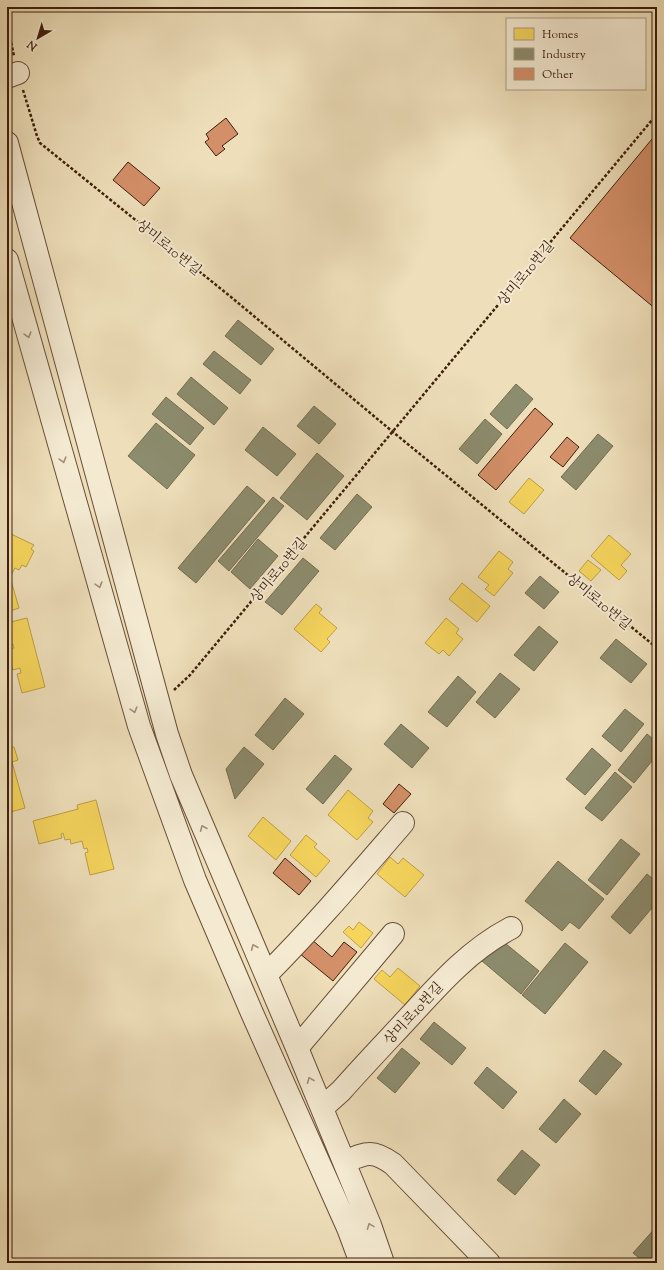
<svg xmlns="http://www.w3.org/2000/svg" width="664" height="1270" viewBox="0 0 664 1270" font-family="'Sorts Mill Goudy','Noto Serif KR',serif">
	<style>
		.homes { fill: #f6d55c; stroke: #bf9e44 }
		.industry { fill: #8c8c6e; stroke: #756b51 }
		.building { fill: #d38f68; stroke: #3f1e0c }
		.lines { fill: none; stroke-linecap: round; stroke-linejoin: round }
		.minor-casing { stroke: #6b4e38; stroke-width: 24 }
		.path { stroke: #3f1e0c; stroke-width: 2.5; stroke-dasharray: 3 2; stroke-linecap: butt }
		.minor { stroke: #f4ead2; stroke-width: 22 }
		.oneway { stroke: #a38e79 }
		.labels { text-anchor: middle; stroke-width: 4; stroke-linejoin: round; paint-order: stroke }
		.street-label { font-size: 14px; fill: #3f1e0c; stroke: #f4ead2 }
	</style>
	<rect width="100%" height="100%" fill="#eedfba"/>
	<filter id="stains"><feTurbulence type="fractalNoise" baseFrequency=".005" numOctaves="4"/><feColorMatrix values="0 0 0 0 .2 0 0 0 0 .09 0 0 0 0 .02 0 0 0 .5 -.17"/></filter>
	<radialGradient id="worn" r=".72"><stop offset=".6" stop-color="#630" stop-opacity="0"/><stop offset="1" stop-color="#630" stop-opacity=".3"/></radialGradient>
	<!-- homes -->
	<path class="homes" d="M529 478 544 490 524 514 509 502Z
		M7 532 34 545 31 549 34 551 26 567 22 565 19 570 15 568 10 577 19 608 7 612Z
		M609 535 631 554 621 565 627 571 619 580 591 556Z
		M499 551 513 562 508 569 513 573 494 596 485 589 489 585 478 577Z
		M588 560 601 570 591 581 579 571Z
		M462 583 490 606 477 622 449 599Z
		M316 604 322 609 319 613 337 628 327 639 330 642 321 652 294 629Z
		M27 618 45 687 22 693 17 674 21 673 20 668 13 670 7 649 14 648 13 644H9L7 635V623Z
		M446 618 459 629 456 633 463 639 449 656 443 650 439 654 425 643Z
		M7 746 8 748 14 747 18 760 12 762 25 808 7 813Z
		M348 790 373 811 368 818 373 822 357 840 328 815Z
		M96 800 114 869 90 875 85 853 88 852 87 848 84 849 82 841 71 844 70 839 65 840 63 833 61 834 62 838 39 844 33 821 78 809 77 805Z
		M263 817 291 841 276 860 248 836Z
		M306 835 317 844 314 847 330 861 316 877 290 855Z
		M390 857 398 864 403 858 424 875 405 897 377 874Z
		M359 922 373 933 361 948 343 932 349 926 353 930Z
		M398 968 420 986 405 1005 374 979 382 970 390 977Z"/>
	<!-- industry -->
	<path class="industry" d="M238 320 274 349 261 365 225 336Z
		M214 351 251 380 240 394 203 364Z
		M191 377 228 408 214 425 177 394Z
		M516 384 533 399 507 429 490 414Z
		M166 397 204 428 190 445 152 414Z
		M314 406 336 424 319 444 297 426Z
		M485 419 502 434 477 464 459 449Z
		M156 423 195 455 167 489 128 456Z
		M263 427 296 454 277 476 245 450Z
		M598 434 613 446 576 490 561 477Z
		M317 453 344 476 307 520 280 498Z
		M247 486 265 501 196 583 178 568Z
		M357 494 372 507 335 550 320 538Z
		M273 497 284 506 229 571 218 561Z
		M258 539 278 556 250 589 231 572Z
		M303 558 319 571 282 615 265 602Z
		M540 576 559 592 544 609 525 593Z
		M539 626 558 642 534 671 514 655Z
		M616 639 647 664 631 683 600 658Z
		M500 673 520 689 495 718 476 702Z
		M458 676 476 692 447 727 428 712Z
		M285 698 304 714 273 750 255 735Z
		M625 709 644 724 621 752 602 736Z
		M401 724 429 748 412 768 384 744Z
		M647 734 657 742V755L634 783 618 770Z
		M244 747 264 764 235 799 226 769Z
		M592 748 611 765 585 795 566 779Z
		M335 755 352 769 323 804 306 789Z
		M615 772 632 787 602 821 585 808Z
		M621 839 640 854 607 895 588 880Z
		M558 861 604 899 579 929 570 922 562 931 525 901Z
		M647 874 657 882V902L630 934 611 917Z
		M500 939 539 971 521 994 482 961Z
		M565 943 588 962 545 1014 522 995Z
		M434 1022 466 1048 452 1065 420 1039Z
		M402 1048 420 1063 395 1093 377 1078Z
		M604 1050 622 1064 596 1095 579 1081Z
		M487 1067 517 1092 503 1109 474 1083Z
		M564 1099 581 1114 556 1143 539 1129Z
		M522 1150 540 1165 515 1195 497 1180Z
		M657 1226V1263H645L633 1253Z"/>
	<!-- building -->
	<path class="building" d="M226 118 238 134 222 146 225 149 216 156 205 142 209 139 206 134Z
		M657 133V310L570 238Z
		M128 162 160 188 144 206 113 180Z
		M535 408 553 424 496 490 478 475Z
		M567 437 579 447 563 467 550 457Z
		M399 784 411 794 394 813 383 804Z
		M285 858 311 881 299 895 273 873Z
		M311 939 332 957 344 942 357 952 333 981 299 953Z"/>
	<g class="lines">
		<defs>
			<path id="minor" d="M7 77 18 73
				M7 143 167 734 181 775 297 1048 370 1225 383 1263
				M7 260 139 726 195 880 252 1013 348 1228 361 1263
				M266 975C314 927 358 875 403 823
				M297 1048 393 934
				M322 1108 341 1091C364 1065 388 1040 412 1014 442 981 471 949 511 928
				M344 1162C366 1153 372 1149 393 1164L489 1263"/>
		</defs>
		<!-- minor casing -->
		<use href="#minor" class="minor-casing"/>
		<!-- path -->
		<path class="path" d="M7 23 14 56
			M23 90 37 136 40 143 45 147 231 297 393 432 657 648
			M174 690 190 675 657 114"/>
		<!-- minor -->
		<use href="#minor" class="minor"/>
	</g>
	<!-- one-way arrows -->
	<defs><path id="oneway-chevron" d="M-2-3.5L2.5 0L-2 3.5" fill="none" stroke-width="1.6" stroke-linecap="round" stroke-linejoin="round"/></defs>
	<g class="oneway">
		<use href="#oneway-chevron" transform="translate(28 335) rotate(74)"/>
		<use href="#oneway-chevron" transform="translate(63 460) rotate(74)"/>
		<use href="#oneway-chevron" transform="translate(99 585) rotate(74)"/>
		<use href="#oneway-chevron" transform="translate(134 710) rotate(74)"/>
		<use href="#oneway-chevron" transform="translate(203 828) rotate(-113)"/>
		<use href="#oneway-chevron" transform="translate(254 947) rotate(-113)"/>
		<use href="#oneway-chevron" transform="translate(310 1080) rotate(-112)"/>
		<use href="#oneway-chevron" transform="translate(370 1226) rotate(-111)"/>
	</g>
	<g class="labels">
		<!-- street labels -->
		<g class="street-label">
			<text transform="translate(169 247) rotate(39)" y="5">상미로10번길</text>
			<text transform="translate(525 273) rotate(-50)" y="5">상미로10번길</text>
			<text transform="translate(278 570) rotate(-50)" y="5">상미로10번길</text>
			<text transform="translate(599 601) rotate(40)" y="5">상미로10번길</text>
			<text transform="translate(413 1013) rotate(-47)" y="5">상미로10번길</text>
		</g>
	</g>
	<!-- margin -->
	<rect width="664" height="1270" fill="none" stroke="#eedfba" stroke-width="24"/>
	<rect x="8" y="8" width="648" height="1254" fill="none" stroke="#3f1e0c" stroke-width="2"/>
	<rect x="12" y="12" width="640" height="1246" fill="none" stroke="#3f1e0c"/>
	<!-- legend -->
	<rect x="506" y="18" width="140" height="72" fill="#f4ead2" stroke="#ac9883"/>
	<rect x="514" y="28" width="20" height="12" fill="#f6d55c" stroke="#ac9883"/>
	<text x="542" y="38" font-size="12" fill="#3f1e0c">Homes</text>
	<rect x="514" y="48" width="20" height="12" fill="#8c8c6e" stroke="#ac9883"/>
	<text x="542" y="58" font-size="12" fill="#3f1e0c">Industry</text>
	<rect x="514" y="68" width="20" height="12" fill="#d38f68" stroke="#ac9883"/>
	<text x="542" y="78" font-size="12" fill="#3f1e0c">Other</text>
	<!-- north arrow -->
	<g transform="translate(38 38) rotate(218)" stroke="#f4ead2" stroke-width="3" paint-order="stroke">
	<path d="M0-3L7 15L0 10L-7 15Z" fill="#3f1e0c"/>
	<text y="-6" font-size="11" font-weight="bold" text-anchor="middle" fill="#3f1e0c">N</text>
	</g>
	<rect width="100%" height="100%" filter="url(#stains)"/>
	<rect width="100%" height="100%" fill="url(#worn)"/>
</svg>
